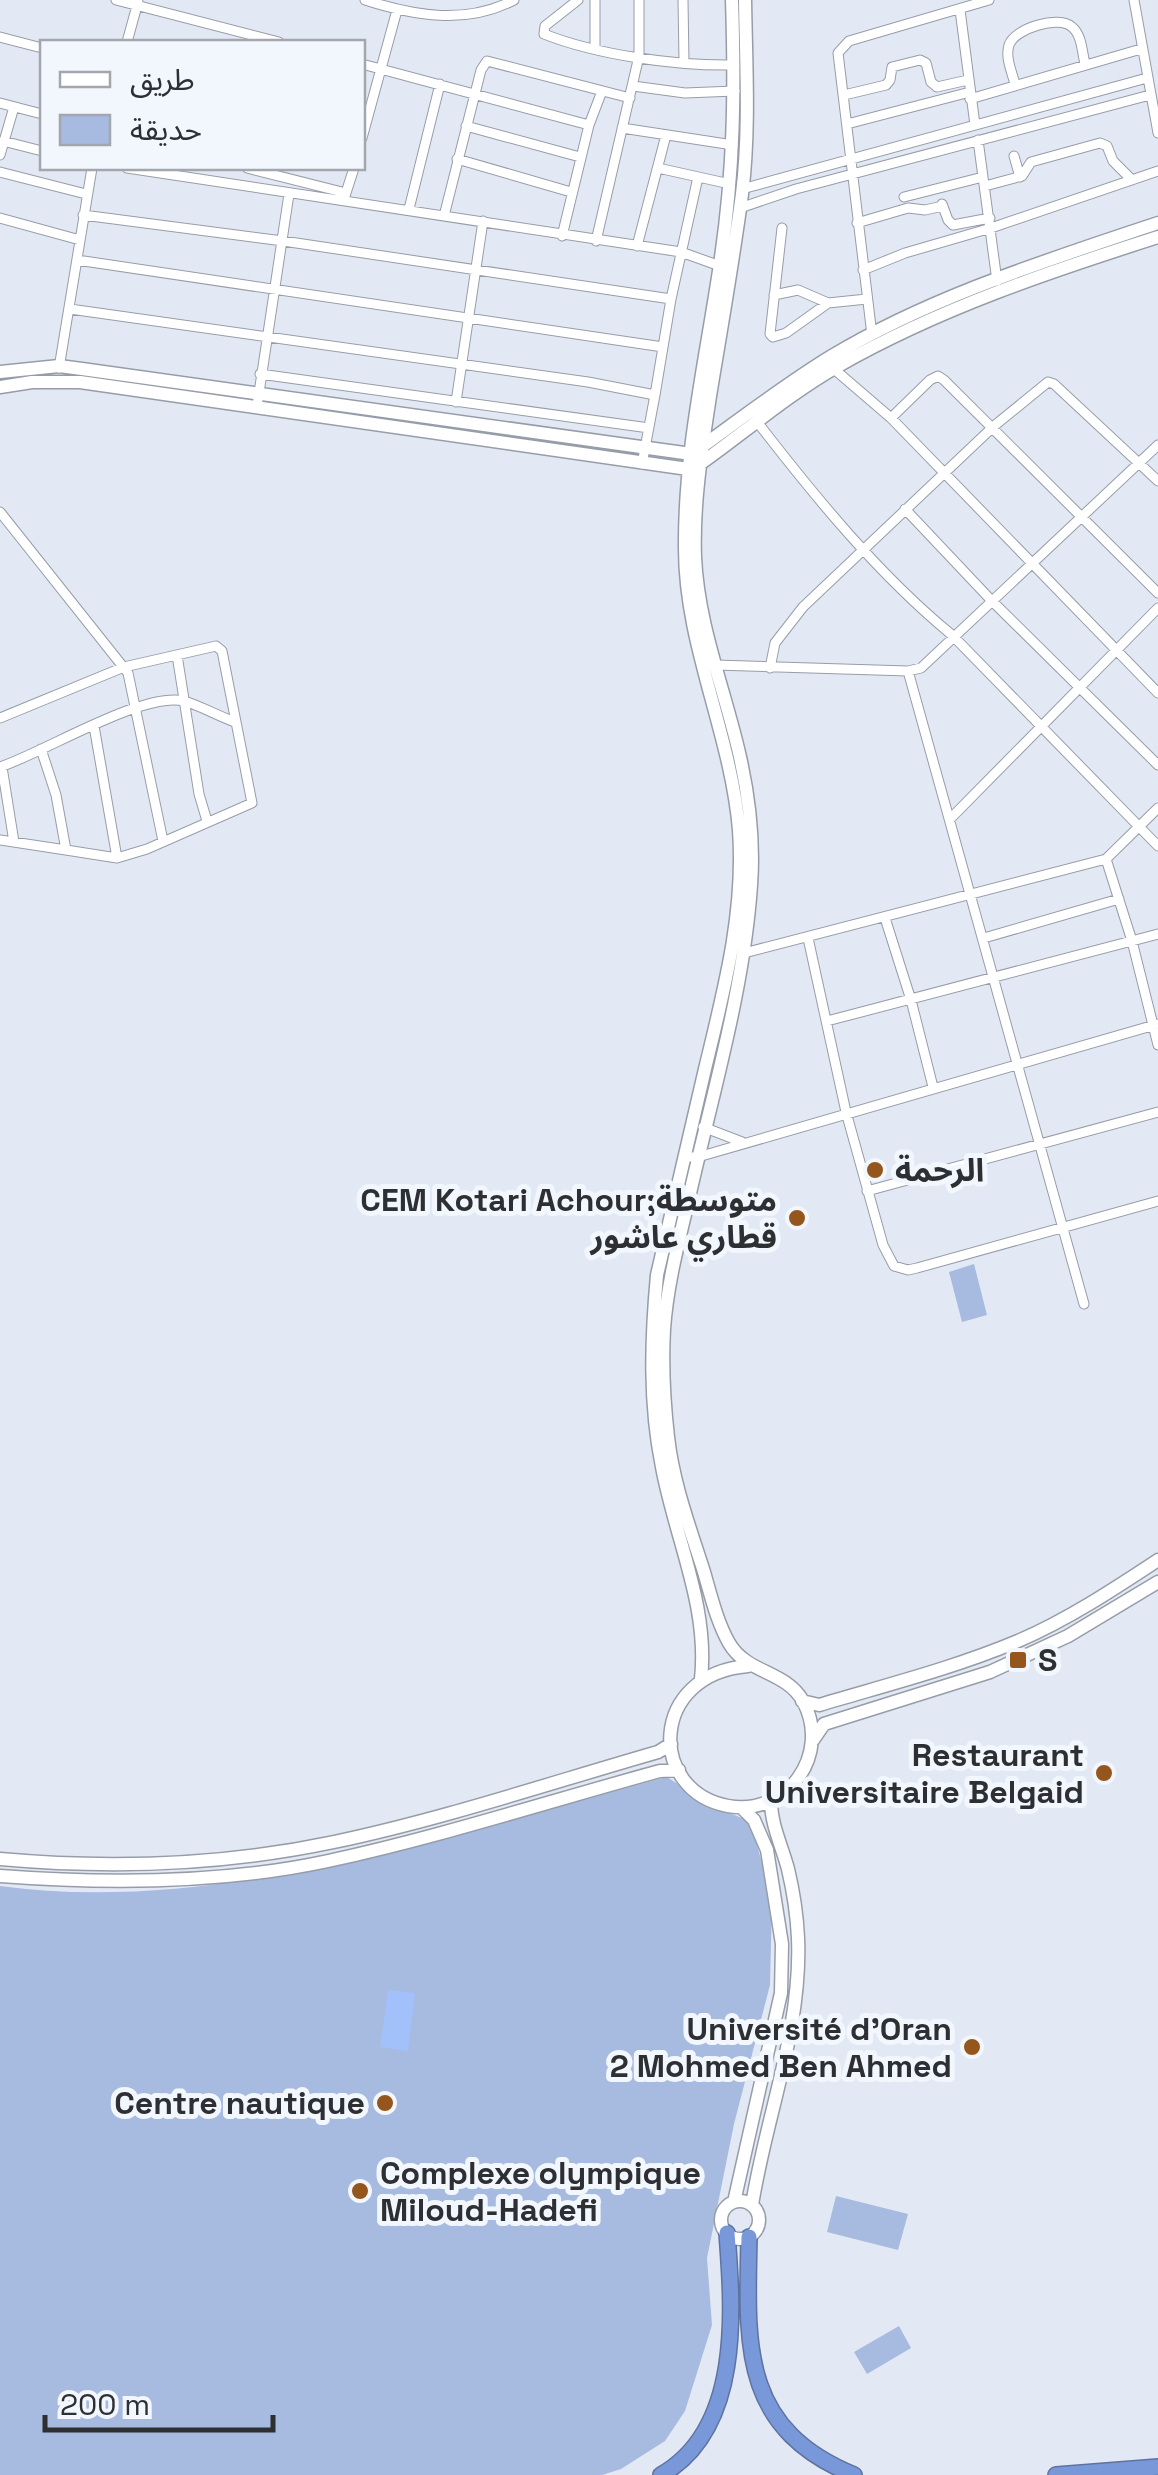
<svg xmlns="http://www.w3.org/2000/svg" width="1158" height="2475" viewBox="0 0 1158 2475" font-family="'Space Grotesk','Noto Sans Arabic',sans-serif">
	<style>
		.green { fill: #a7bae0 }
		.water { fill: #a2c0fa }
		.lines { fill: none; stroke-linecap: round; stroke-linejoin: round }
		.street-casing { stroke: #979da8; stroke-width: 11 }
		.secondary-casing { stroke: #979da8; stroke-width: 15 }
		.highway-casing { stroke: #5e739f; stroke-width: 18 }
		.street { stroke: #fff; stroke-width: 9 }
		.secondary { stroke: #fff; stroke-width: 12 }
		.highway { stroke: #7898d9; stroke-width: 15 }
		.poi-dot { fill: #95561e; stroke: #f2f6fd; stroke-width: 4 }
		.labels { text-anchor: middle; stroke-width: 10; stroke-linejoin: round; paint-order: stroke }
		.poi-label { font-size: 32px; font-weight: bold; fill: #2d2f33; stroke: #f2f6fd; text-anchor: end }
	</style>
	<rect width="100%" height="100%" fill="#e3e9f4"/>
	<!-- green -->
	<path class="green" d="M974 1264 987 1315 962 1322 949 1272Z
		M667 1777 711 1805 751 1822 772 1901 770 1985 734 2124 707 2258 712 2325 685 2411 665 2441 621 2469 602 2475H0V1886C216 1916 459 1832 667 1777Z
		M836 2196 908 2214 898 2250 827 2232Z
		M899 2326 911 2348 867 2374 854 2352Z"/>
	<!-- water -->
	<path class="water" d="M388 1990 415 1993 408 2051 380 2047Z"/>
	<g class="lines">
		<defs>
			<path id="street" d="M116 0 279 42
				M365 0C415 16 466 25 514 0
				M578 0 545 26 544 34C597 55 676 66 734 65
				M595 0V48
				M683 0 684 62
				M1134 0 1158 133
				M960 10 975 125
				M0 37 42 48
				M127 42 138 2
				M362 64 589 125
				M1015 84C1012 72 1005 58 1009 45 1015 28 1059 15 1072 27 1082 35 1082 52 1085 64
				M633 86 685 93 735 91
				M844 95 886 85 890 80 892 67 920 60 926 63 931 82 937 87 968 80
				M970 99 1141 49
				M0 103 42 114
				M847 124 970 92
				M466 126 580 157
				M622 128 733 145
				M362 138 397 10
				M978 140 997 281
				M3 141 42 151
				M0 155 14 107
				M1014 156 1020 177
				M457 159 571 192
				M127 168 681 252 720 266
				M247 168 346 193
				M658 168 730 184
				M0 172 86 194
				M985 186 1022 176 1031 162 1100 143 1107 146 1113 161 1132 180
				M742 189 1147 78
				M904 197 983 177
				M344 199 354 168
				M942 204 948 220 953 225 990 218
				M740 208 796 189 1150 95
				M409 209 440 84
				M83 215 283 241 671 299
				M444 216 481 70 487 61 630 98
				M0 218 80 240
				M857 223 908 208 925 210 943 206
				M782 228 770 334 773 337 786 333 828 303
				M562 236 589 125 602 91
				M596 241 639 56V0
				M637 246 666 135
				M77 260 663 347
				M863 270 905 253 991 228 1158 171
				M774 295 798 290 828 303 867 299
				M70 309 588 382 655 395 671 299 698 177
				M872 335 838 53 849 41 989 0
				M59 368 92 168
				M834 369 891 418 1158 693
				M260 374 649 428
				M456 402 483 221
				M257 406 289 194
				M891 418 930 380 938 376 944 380 1158 593
				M758 423C816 498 879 575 952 635L1158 846
				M642 464 655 395
				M905 509 991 600 1158 765
				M0 512 128 673 163 841
				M177 655 199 794 207 821
				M715 665 908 671 921 668 1158 445
				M770 668 775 643 803 607 994 426 1048 382 1054 384 1158 481
				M908 671 1084 1304
				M0 718 124 667 216 646 222 651 252 803 147 849 117 858 66 850 56 795 41 749
				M94 726 117 858
				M0 767C43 753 143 691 184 701 201 706 218 716 235 722
				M2 767 14 842
				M950 819 1158 608
				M0 840 66 850
				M1106 859 1132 941 1158 1045
				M885 918 911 1000 933 1087
				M808 938 846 1112 883 1245 894 1266 908 1270 917 1268 1158 1201
				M984 938 1119 899
				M744 953 1106 859 1158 808
				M827 1021 1158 934
				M703 1127 742 1142
				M684 1157H698L1158 1024
				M867 1191 1158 1112"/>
			<path id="secondary" d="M745 0C746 65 750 130 742 194 733 262 721 329 710 396 702 449 693 503 695 557 698 626 725 690 740 757 749 797 754 844 751 885 744 990 711 1099 688 1202 678 1244 667 1286 664 1329 662 1365 664 1402 668 1437 673 1483 690 1528 704 1572 711 1596 717 1622 729 1643 747 1674 785 1670 803 1701 832 1754 787 1817 728 1806 647 1791 649 1674 748 1666
				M0 372 59 366 82 369 684 453 700 448C743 417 786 384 832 356 932 296 1048 260 1158 223
				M0 387 32 382H80L688 469 700 464C745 432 789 394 838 366 938 309 1048 272 1158 237
				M701 1679C709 1606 675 1538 662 1467 649 1403 651 1340 657 1275 673 1206 689 1137 705 1069 724 990 745 912 739 830 731 734 685 645 685 549 684 452 706 359 720 264 734 172 735 92 732 0
				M802 1701 819 1705C886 1685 954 1668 1018 1641 1067 1620 1114 1589 1158 1560
				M813 1740 824 1724 990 1672 1068 1636 1158 1582
				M0 1859C111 1869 225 1865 334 1842 443 1819 550 1783 658 1752L671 1744
				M0 1876C107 1884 222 1884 328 1861 439 1837 550 1801 660 1771L679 1770
				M721 2220a19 19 0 1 1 38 0a19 19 0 1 1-38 0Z
				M734 2202 781 1993 782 1944 767 1850 754 1820 742 1808
				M752 2205C766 2116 802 2029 798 1938 797 1916 793 1890 788 1869 782 1846 771 1825 771 1801"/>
			<path id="highway" d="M749 2237C747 2343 739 2428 854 2475
				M661 2475C742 2429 733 2312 727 2233
				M1056 2475 1158 2467"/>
		</defs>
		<!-- street casing -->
		<use href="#street" class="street-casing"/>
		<!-- secondary casing -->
		<use href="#secondary" class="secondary-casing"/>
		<!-- highway casing -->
		<use href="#highway" class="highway-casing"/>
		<!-- street -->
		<use href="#street" class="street"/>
		<!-- secondary -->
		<use href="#secondary" class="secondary"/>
		<!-- highway -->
		<use href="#highway" class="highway"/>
	</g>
	<!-- markers -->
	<g class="poi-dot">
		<circle cx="875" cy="1170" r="10"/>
		<circle cx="797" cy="1218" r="10"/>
		<rect x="1008" y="1650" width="20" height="20" rx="5"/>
		<circle cx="1104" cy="1773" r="10"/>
		<circle cx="972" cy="2047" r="10"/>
		<circle cx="385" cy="2103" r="10"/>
		<circle cx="360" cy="2191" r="10"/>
	</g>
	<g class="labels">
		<!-- poi labels -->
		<g class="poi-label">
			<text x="895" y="1181" text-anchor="start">الرحمة</text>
			<text x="777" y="1211">CEM Kotari Achour;متوسطة<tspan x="777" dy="37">قطاري عاشور</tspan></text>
			<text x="1038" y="1671" text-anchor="start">S</text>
			<text x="1084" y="1766">Restaurant<tspan x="1084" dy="37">Universitaire Belgaid</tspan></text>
			<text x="952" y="2040">Université d'Oran<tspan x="952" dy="37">2 Mohmed Ben Ahmed</tspan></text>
			<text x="365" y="2114">Centre nautique</text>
			<text x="380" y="2184" text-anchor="start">Complexe olympique<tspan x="380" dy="37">Miloud-Hadefi</tspan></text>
		</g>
	</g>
	<!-- legend -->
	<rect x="40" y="40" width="325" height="130" fill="#f2f6fd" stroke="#a3a6ac" stroke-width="2.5"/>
	<rect x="60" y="72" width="50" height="15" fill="#ffffff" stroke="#a3a6ac" stroke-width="2.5"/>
	<text x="130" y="90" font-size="30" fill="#2d2f33">طريق</text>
	<rect x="60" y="115" width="50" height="30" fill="#a7bae0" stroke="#a3a6ac" stroke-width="2.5"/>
	<text x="130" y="140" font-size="30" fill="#2d2f33">حديقة</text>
	<!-- scale -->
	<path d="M45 2415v15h228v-15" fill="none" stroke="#2d2f33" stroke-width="5"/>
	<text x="60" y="2415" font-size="30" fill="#2d2f33" stroke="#f2f6fd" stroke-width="8" paint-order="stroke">200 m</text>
</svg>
